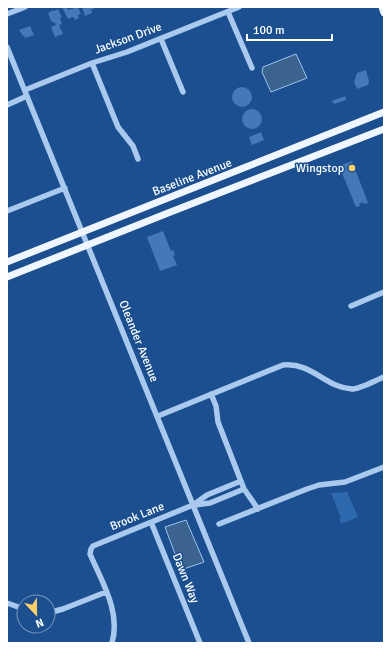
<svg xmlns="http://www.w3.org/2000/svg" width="391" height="650" viewBox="0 0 391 650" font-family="Signika,sans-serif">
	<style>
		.green { fill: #2e69ad }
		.water { fill: #3c6290; stroke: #9cc4f0 }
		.building { fill: #4478b7 }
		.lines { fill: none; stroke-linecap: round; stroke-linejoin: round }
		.minor { stroke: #a9c9ee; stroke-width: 5.5 }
		.major { stroke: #f0f6ff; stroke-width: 7 }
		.poi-dot { fill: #ffd166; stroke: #1b4f8f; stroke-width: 1.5 }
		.labels { text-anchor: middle; stroke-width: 3; stroke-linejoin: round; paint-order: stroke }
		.street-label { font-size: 12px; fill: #fff; stroke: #1b4f8f }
		.poi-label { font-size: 12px; fill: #fff; stroke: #1b4f8f; text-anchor: end }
	</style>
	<rect width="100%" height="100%" fill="#1b4f8f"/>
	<!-- green -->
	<path class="green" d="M347 492 358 517 341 524 339 519 341 518 331 493Z"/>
	<!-- water -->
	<path class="water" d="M296 54 307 78 271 92 262 72 263 67Z
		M186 520 204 562 181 570 165 527Z"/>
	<!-- building -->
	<path class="building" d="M62 7H67L68 10 78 7 81 14 78 15 79 18 75 20 73 17 68 19Z
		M82 7H97L91 10 92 13 85 16Z
		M58 9 62 17 60 18 62 24 59 25 63 34 55 37 51 27 56 25 55 23 51 21 48 13 53 10 54 11Z
		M30 26 34 35 25 38 24 35 23 36 19 30Z
		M366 70 369 81 368 85 357 89 354 82 357 73Z
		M232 97a10 10 0 1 1 20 0a10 10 0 1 1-20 0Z
		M345 96 346 100 334 104 332 101Z
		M242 119a10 10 0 1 1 20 0a10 10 0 1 1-20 0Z
		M261 132 264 140 252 145 249 137Z
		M352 161 368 203 364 204 363 202 359 204 360 206 356 207 339 166Z
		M163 231 171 251 173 250 175 255 173 256 177 265 160 271 147 237Z"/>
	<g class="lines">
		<!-- minor -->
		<path class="minor" d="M228 12 252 68
			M7 14 25 7
			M161 39 183 92
			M7 47 249 643
			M92 63 118 127 133 146 138 159
			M25 90 92 63 127 52 239 7
			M7 105 27 96
			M7 211 65 188
			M351 306 384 292
			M211 394 216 406 218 422 244 489 258 509
			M158 416 283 365C312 362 326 388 352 389 360 389 376 380 384 377
			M195 505 210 503 244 489
			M151 522 200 643
			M219 524 307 489 319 485 345 482 384 467
			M7 603 24 609
			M48 613 63 609 106 592
			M112 643C121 612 102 582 90 554L91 549 93 546 193 505 207 495 241 481"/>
		<!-- major -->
		<path class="major" d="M382 7 384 13
			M7 262 384 112
			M7 277 168 213 384 129"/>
	</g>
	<!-- markers -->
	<circle class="poi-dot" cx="352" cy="168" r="4"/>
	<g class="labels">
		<!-- street labels -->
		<g class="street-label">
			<text transform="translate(128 38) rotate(-20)" y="4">Jackson Drive</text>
			<text transform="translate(192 177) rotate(-21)" y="4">Baseline Avenue</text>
			<text transform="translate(139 341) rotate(68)" y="4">Oleander Avenue</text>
			<text transform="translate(137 516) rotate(-22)" y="4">Brook Lane</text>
			<text transform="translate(186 578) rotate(68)" y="4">Dawn Way</text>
		</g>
		<!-- poi labels -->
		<g class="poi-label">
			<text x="344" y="172">Wingstop</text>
		</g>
	</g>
	<!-- border -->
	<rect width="391" height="650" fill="none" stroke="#ffffff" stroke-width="16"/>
	<!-- north arrow -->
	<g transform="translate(36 614) rotate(158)"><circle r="19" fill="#1b4f8f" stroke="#7695bc"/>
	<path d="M0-3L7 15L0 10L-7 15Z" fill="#ffd166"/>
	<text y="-6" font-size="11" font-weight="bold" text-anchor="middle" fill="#ffffff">N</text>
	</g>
	<!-- scale -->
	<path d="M247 34v6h85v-6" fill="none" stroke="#ffffff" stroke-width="2"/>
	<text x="253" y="34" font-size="12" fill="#ffffff" stroke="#1b4f8f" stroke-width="3" paint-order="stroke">100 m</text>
</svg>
